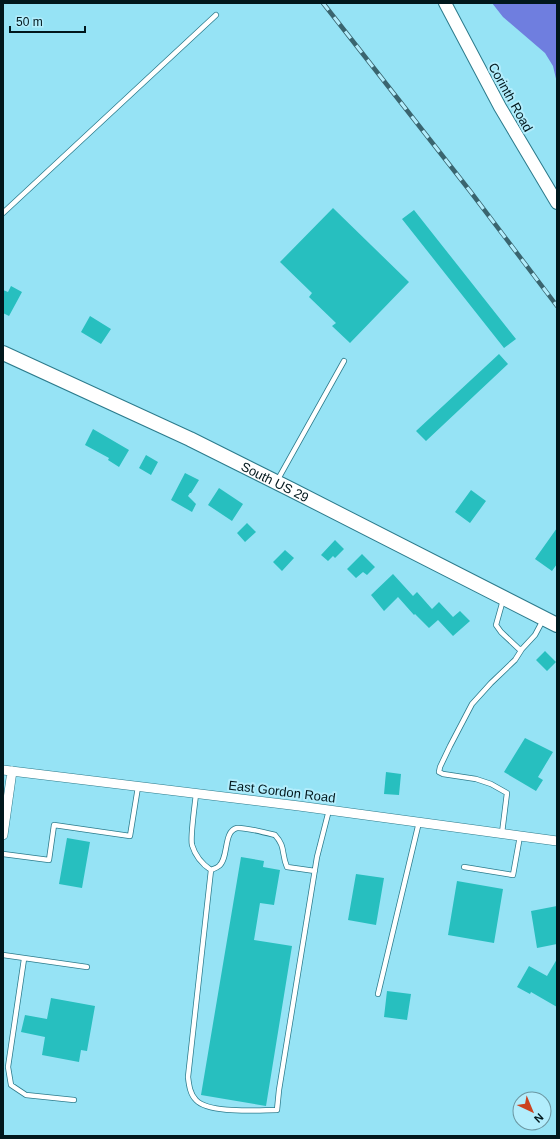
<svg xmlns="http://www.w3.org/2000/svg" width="560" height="1139" viewBox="0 0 560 1139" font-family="Arial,sans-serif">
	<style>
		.water { fill: #6f7edf }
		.building { fill: #27bfbf }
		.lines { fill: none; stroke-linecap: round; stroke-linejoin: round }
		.lane-casing { stroke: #2c7b8c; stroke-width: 6 }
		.street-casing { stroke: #2c7b8c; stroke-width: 10 }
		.secondary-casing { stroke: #2c7b8c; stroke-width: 14 }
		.primary-casing { stroke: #2c7b8c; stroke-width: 16 }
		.lane { stroke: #fff; stroke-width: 4.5 }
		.street { stroke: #fff; stroke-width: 9 }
		.secondary { stroke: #fff; stroke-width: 12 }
		.primary { stroke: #fff; stroke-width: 14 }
		.rail-casing { stroke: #3a656f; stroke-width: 4.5 }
		.rail { stroke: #b2edfc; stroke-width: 3; stroke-dasharray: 9; stroke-linecap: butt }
		.labels { text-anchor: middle; stroke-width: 4; stroke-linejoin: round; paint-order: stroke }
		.street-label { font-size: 13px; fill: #01171c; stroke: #b2edfc }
	</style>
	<rect width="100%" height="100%" fill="#96e3f5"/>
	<!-- water -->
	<path class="water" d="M492 3H557V83L553 66 545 53 503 17Z"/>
	<!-- building -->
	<path class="building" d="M333 208 409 282 350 343 332 326 336 323 309 297 312 293 280 262Z
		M414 210 516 339 504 348 402 219Z
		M11 286 22 292 9 316 3 313V290L8 292Z
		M90 316 111 329 101 344 81 332Z
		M499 354 508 364 426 441 416 431Z
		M93 429 129 450 119 467 108 460 109 458 85 445Z
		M146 455 158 462 151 475 139 468Z
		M185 473 199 480 191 493H190L188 496 196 504 192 512 171 500Z
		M219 488 243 504 232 521 208 505Z
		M471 490 486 501 470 523 455 512Z
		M247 523 256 532 245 542 237 533Z
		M557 528V564L552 571 535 559Z
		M335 540 344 549 335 558 333 556 328 561 321 555Z
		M285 550 294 558 282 571 273 562Z
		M362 554 375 567 367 575 363 572 356 578 347 569Z
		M393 574 413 596 417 592 432 609 439 602 453 617 460 611 470 621 453 636 438 620 429 628 415 614 414 615 398 597 384 611 371 595Z
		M545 651 556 662 547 671 536 660Z
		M525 738 553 752 538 777 543 780 536 791 504 772Z
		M386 772 401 774 399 795 384 794Z
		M67 838 90 842 82 888 59 884Z
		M241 857 264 861 263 867 280 870 274 905 260 903 254 940 292 946 266 1106 201 1095Z
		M356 874 384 878 376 925 348 920Z
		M457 881 503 889 494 943 448 935Z
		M557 906V944L537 948 531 911Z
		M557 959V1007L531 992 530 994 517 987 529 966 547 976Z
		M387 991 411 994 407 1020 384 1017Z
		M51 998 95 1006 87 1051 81 1050 79 1062 42 1055 45 1037 21 1032 25 1015 47 1019Z"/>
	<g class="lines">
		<defs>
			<path id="lane" d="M3 213 216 15
				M277 481 344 361
				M503 600 496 625 501 632 519 649H522L535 635 543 620
				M196 794C195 804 190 837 192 845 195 855 202 864 211 870L188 1077C189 1085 190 1094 196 1100 209 1114 258 1110 277 1110L279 1090 317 857 329 810
				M502 833 507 793 491 784 476 779 443 774 439 772 440 767 450 746 472 704 491 683 515 660 522 649
				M3 854 49 860 54 825 130 836 138 787
				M464 867 513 875 520 836
				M211 870C213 869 217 868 219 866 229 858 223 831 237 828 244 827 267 833 275 835 286 847 281 853 287 867L315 871
				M3 955 87 967
				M24 959 8 1067 11 1085 26 1095 74 1100
				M378 994 419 822"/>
			<path id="street" d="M3 770 299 806 557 841
				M3 835 12 771"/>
			<path id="secondary" d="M445 3 500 107 557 203"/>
			<g id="primary">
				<path id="s1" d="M3 353 190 439 292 490 557 625"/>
			</g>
		</defs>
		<!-- lane casing -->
		<use href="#lane" class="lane-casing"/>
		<!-- street casing -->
		<use href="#street" class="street-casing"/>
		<!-- secondary casing -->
		<use href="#secondary" class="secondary-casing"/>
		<!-- primary casing -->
		<use href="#primary" class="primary-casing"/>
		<!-- lane -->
		<use href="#lane" class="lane"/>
		<!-- street -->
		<use href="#street" class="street"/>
		<!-- secondary -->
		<use href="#secondary" class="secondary"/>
		<!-- primary -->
		<use href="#primary" class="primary"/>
		<defs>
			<path id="rail" d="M323 3 470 191 557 306"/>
		</defs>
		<!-- rail casing -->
		<use href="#rail" class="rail-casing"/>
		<!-- rail -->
		<use href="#rail" class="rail"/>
	</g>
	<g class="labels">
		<!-- street labels -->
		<g class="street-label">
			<text transform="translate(511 97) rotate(61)" y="5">Corinth Road</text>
			<text dy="5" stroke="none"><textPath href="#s1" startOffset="301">South US 29</textPath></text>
			<text transform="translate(282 791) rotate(7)" y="5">East Gordon Road</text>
		</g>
	</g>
	<!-- border -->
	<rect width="560" height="1139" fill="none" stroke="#01171c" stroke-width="8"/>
	<!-- north arrow -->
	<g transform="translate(532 1111) rotate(136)"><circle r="19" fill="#b2edfc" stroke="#6b97a2"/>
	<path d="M0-3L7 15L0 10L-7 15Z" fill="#cb421f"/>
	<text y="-6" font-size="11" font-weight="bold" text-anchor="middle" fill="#01171c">N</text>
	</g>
	<!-- scale -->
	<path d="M10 26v6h75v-6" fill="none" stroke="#01171c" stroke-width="2"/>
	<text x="16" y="26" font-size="12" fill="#01171c" stroke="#b2edfc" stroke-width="3" paint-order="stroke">50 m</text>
</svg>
